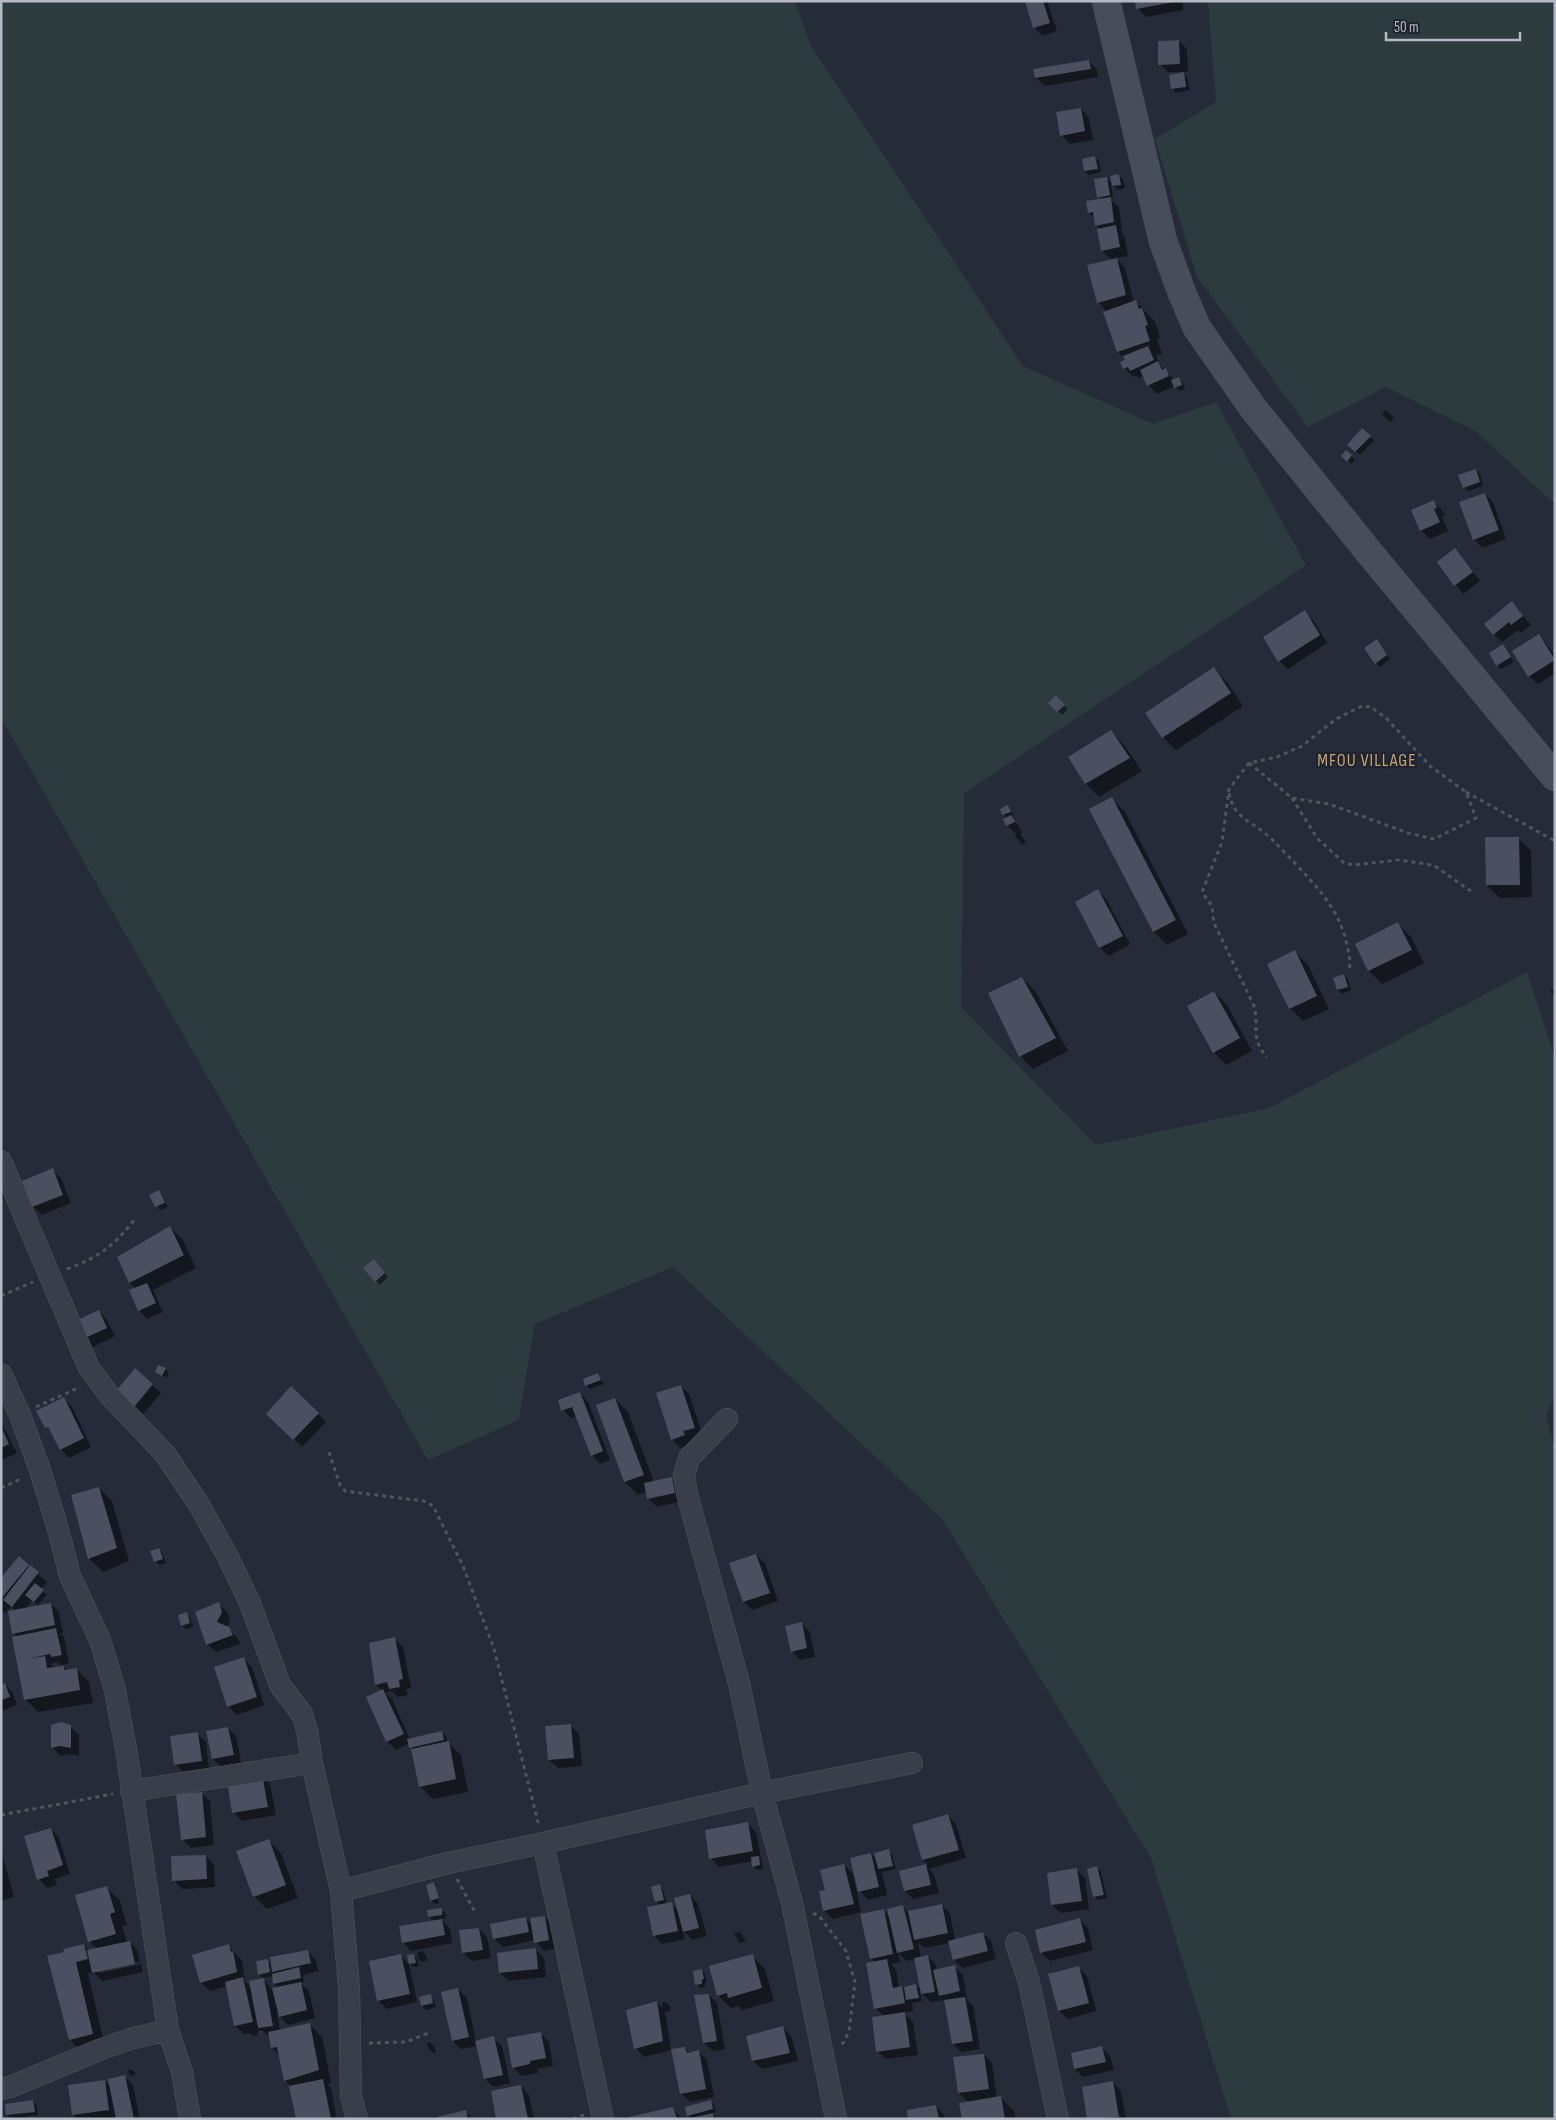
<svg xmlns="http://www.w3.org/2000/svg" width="1556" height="2120" viewBox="0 0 1556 2120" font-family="'Sofia Sans Condensed',sans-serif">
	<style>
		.green { fill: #2c3b3e }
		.shadow { fill: #0007; fill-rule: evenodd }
		.building { fill: #4a5060 }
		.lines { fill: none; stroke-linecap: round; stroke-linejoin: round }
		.minor-casing { stroke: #525662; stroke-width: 22 }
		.secondary-casing { stroke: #434753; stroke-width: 29 }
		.path { stroke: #4a575c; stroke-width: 3; stroke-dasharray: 4 4; stroke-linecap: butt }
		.minor { stroke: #3a3e4a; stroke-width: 21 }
		.secondary { stroke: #484d5c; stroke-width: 28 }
		.labels { text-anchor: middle; stroke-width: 4.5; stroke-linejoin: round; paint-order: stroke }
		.quarter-label { font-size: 18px; letter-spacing: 1px; fill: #c6a36f; stroke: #1f232f }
	</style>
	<rect width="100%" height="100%" fill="#262b39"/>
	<!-- green -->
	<path class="green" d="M1 1H795L811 46 1023 366 1153 424 1216 402 1306 565 964 793 961 1007 1096 1145 1269 1108 1527 972 1555 1058V1396L1546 1415 1555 1450V2119H1231L1151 1858 942 1519 673 1267 535 1324 519 1420 428 1460 1 718Z
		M1208 1H1555V504L1474 430 1386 387 1308 427 1197 277 1155 139 1216 102Z"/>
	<!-- shadow -->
	<path class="shadow" d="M1026 1H1047L1057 31 1042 36 1034 27Z
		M1136 1H1182L1183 10 1146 17 1138 8Z
		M1179 41 1187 49 1188 72H1168L1160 64Z
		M1089 61 1097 70 1098 77 1045 86 1036 78Z
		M1183 73 1187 77 1190 90 1176 93 1172 89Z
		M1081 109 1089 118 1093 140 1070 144 1061 135Z
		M1095 157 1099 161 1101 172 1089 175 1085 171Z
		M1119 175 1123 179 1125 188 1117 190 1111 183 1113 199H1111L1119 207 1122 231H1120L1124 235 1128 256 1116 258 1125 268 1134 303 1136 302 1155 322 1160 338 1157 339 1162 354 1156 356 1160 365 1175 380 1178 379 1182 382 1185 389 1179 391 1175 386 1157 394 1148 385 1144 376 1139 378 1136 376 1133 377 1125 368 1127 361 1118 352 1107 312 1098 302 1112 260 1102 251 1098 230H1101L1096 225 1095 218 1089 213 1101 200 1098 197 1107 178 1113 184Z
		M1386 410 1394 418 1390 422 1382 414Z
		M1362 430 1374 440 1360 455 1349 445Z
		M1346 452 1355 460 1352 464 1346 460Z
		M1476 470 1480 474 1483 486 1468 491 1464 487Z
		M1485 494 1493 502 1506 539 1482 548 1474 539Z
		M1433 502 1442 510 1445 516 1442 517 1448 531 1430 539 1421 530 1413 511Z
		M1455 550 1480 581 1463 594 1439 562Z
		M1512 603 1531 625 1521 633 1518 630 1502 642 1494 634Z
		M1304 612 1313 620 1327 643 1288 669 1279 661Z
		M1539 635 1555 655V673L1538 684 1529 676Z
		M1380 644 1390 659 1380 667 1376 663Z
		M1507 650 1514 662 1501 669 1497 665Z
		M1214 669 1227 682 1243 706 1176 750 1163 737 1147 713Z
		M1056 697 1068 709 1062 715 1050 703Z
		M1111 732 1124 745 1142 771 1099 797 1086 784 1070 757Z
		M1112 799 1125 812 1188 934 1167 945 1154 932 1091 810Z
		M1008 807 1014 815 1011 817 1020 828 1022 833 1020 834 1026 842 1022 845 1015 836 1017 835 1007 825V818L1001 810Z
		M1518 838 1531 851 1532 897 1500 898 1487 885Z
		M1098 891 1106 899 1130 944 1109 956 1100 948 1076 902Z
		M1398 924 1411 937 1424 963 1382 984 1369 971 1357 945Z
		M1295 952 1308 965 1329 1009 1303 1021 1290 1008Z
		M1344 975 1348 979 1351 990 1342 994 1338 990Z
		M1022 978 1035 991 1068 1051 1033 1069 1020 1056Z
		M1555 988V999L1550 990Z
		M1214 992 1227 1005 1252 1051 1226 1065 1214 1052Z
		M52 1170 61 1178 71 1203 42 1215 33 1207 24 1182Z
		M1 1190 5 1198 1 1200Z
		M159 1192 168 1207 160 1210 151 1195Z
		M170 1227 183 1240 196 1268 153 1290 163 1312 147 1319 139 1310 136 1289 130 1283 118 1258Z
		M377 1264 388 1277 380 1285 376 1281Z
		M99 1311 107 1320 115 1336 93 1347 84 1338Z
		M165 1369 169 1373 167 1378 156 1371Z
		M135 1370 161 1393 143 1414 126 1399Z
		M598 1374 604 1384 590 1389 586 1385Z
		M681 1386 689 1394 703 1436 691 1440 692 1444 680 1448 672 1439Z
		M291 1388 326 1422 302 1447 268 1414Z
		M580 1393 588 1402 610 1460 600 1464 592 1455 577 1416 571 1418 563 1410Z
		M64 1399 72 1407 91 1447 69 1458 61 1449 38 1411Z
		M615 1399 628 1412 654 1482 671 1479 680 1487 682 1501 657 1507 648 1498 647 1491 638 1495 625 1482 597 1406Z
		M1 1422 17 1453 1 1460Z
		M99 1488 112 1501 129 1561 103 1572 90 1559 72 1496Z
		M158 1549 162 1553 166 1563 159 1565 155 1561Z
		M756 1555 765 1563 778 1601 752 1610 744 1602 731 1564Z
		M19 1558 47 1582 41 1589 47 1595 38 1605 32 1600 26 1609 51 1604 59 1612 63 1633 60 1634 64 1637 69 1663 60 1665 58 1662 51 1664 55 1668 63 1667 67 1670 76 1669 89 1682 93 1703 38 1712 25 1699 18 1637 13 1633 16 1611 11 1606 5 1613 1 1610V1580Z
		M218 1603 227 1612 230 1621 227 1627 237 1637 240 1644 216 1652 207 1644Z
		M186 1614 190 1617 193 1627 186 1629 182 1625Z
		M801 1623 810 1632 815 1657 800 1660 792 1651Z
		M394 1638 403 1647 411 1688 406 1689 408 1695 398 1697 392 1691 385 1693 392 1699 410 1740 442 1732 446 1736 447 1742 461 1755 468 1792 433 1799 420 1786 413 1750 409 1743 396 1750 387 1741 383 1691 376 1685Z
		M243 1658 252 1667 264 1705 237 1715 228 1706Z
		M5 1684 13 1693 17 1705 1 1711V1685Z
		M70 1726 79 1735V1756L70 1754 61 1756 53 1748Z
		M571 1726 579 1734 582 1766 558 1768 549 1760 547 1728Z
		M228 1728 236 1736 241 1763 221 1767 213 1759Z
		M197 1733 206 1742 209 1769 183 1772 175 1764Z
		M262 1776 270 1784 276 1815 242 1821 234 1813Z
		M201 1793 210 1801 214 1845 191 1848 182 1839Z
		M948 1816 956 1824 966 1858 929 1869 934 1874 939 1893 913 1899 905 1891 900 1872 928 1865 923 1860 914 1826Z
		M748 1824 756 1832 763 1869 757 1870 753 1866V1861L719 1867 711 1858Z
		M51 1829 59 1838 70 1874 55 1879 57 1885 47 1888 39 1879Z
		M268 1840 281 1853 298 1898 267 1909 254 1896Z
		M1 1850 14 1897 1 1901Z
		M888 1851 892 1855 896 1869 882 1872 887 1895 868 1900 860 1891 871 1854 877 1860Z
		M206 1856 214 1865 215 1887 182 1889 174 1880Z
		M844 1865 853 1874 861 1912 833 1919 824 1910 826 1891Z
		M1097 1868 1101 1872 1107 1898 1098 1900 1095 1897Z
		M1077 1870 1085 1878 1089 1909 1061 1913 1052 1905Z
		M434 1883 437 1886H434L439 1903 435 1904 431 1900Z
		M659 1886 663 1890 667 1905 671 1904 679 1911 690 1895 698 1904 707 1936 692 1940 684 1931 685 1939 662 1944 654 1936 661 1906 656 1901Z
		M107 1888 120 1901 127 1925 122 1926 127 1943 130 1942 138 1951 140 1962 100 1970V1973L141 1964 143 1972 102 1981 94 1973 88 1974 105 2047 83 2053 70 2040 66 1953 84 1945 89 1951 97 1949 89 1941Z
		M941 1905 950 1913 955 1940 982 1933 991 1941 996 1959 963 1968 954 1960 950 1943 924 1948 918 1942 921 1958 928 1956 936 1965 937 1971 954 1967 963 1975 967 2000 973 2006 980 2049 961 2052 953 2044 946 2001 944 2000 931 2002 920 1992 922 2001 912 2003 913 2011 904 2013 913 2022 918 2055 886 2059 877 2051 884 2016 875 2008V1962L871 1958 883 1910 890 1918 903 1907 908 1912ZM898 1953 907 1961 916 1959 922 1991 916 1985 906 1991 902 1987 899 1988 896 1969 891 1964 900 1962Z
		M441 1910 445 1913 446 1919H441L450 1929 452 1943 411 1951 403 1942 434 1921 429 1916Z
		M545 1917 554 1925 557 1948 544 1951 535 1940 503 1947 494 1938 525 1918 533 1925Z
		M1080 1920 1088 1928 1093 1950 1050 1961 1041 1953Z
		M479 1929 487 1937 491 1958 472 1961 463 1953Z
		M740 1932 746 1942 740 1943 734 1933Z
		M228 1945 242 1961 245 1981 252 1988 264 1979 272 1990 279 1988 274 1984 273 1976 263 1978 259 1974 267 1960 272 1965 308 1952 316 1960 318 1971 303 1975 304 1982 300 1983 309 1991 315 2018 288 2025 277 2014 280 2030 309 2024 322 2037 331 2083 327 2084 331 2088 337 2119H297L291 2086 285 2081 280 2055 272 2048 270 2036H268L262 2030 258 2031V2035L253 2036 249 2033 244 2034 235 2026 227 1986 210 1991 201 1982Z
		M536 1950 544 1958 546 1977 509 1981 500 1973 498 1954Z
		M422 1951 426 1955 427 1961 422 1962 418 1958 417 1952Z
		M413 1955 417 1959 419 1966 414 1967 410 1964Z
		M401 1956 409 1964 417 2002 387 2009 378 2000Z
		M752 1956 765 1969 774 2001 742 2010 738 2006 731 2008 718 1995Z
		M1078 1967 1087 1976 1096 2011 1068 2019 1059 2011 1050 1975Z
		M701 1970 705 1974 707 1982 705 1983V1987L700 1988 696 1984Z
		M458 1989 467 1998 476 2042 493 2038 502 2046 510 2083 493 2087 485 2079 477 2046 461 2049 453 2041Z
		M709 1995 717 2003 725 2049 713 2051 704 2043 695 1996Z
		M430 1996 434 2000 436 2007 426 2010 422 2006 420 1998Z
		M657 2002 663 2009 662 2003 666 2002 670 2006V2011L665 2012 671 2050 644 2057 636 2048Z
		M783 2028 791 2036 798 2061 762 2069 753 2061 748 2037Z
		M541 2034 549 2042 553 2066 538 2069V2073L521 2076 513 2067Z
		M430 2042 434 2046 436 2052 433 2053 429 2049 427 2043Z
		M685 2048 690 2053 698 2051 707 2060 714 2097 690 2102 681 2093Z
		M1102 2048 1110 2056 1114 2070 1083 2077 1075 2069Z
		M984 2055 992 2063 997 2098H1001L1014 2111 1015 2119H963L969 2103 959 2093Z
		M131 2069 136 2074 131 2076 127 2072Z
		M124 2076 133 2085 140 2119H77L73 2115 105 2081 111 2087Z
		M1113 2082 1121 2091 1126 2119H1089Z
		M521 2086 529 2095 534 2119H497Z
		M33 2102 37 2105 38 2115 11 2119 7 2115Z
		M710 2102 714 2105 716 2112 712 2113 717 2119H692L688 2115Z
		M936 2106 944 2115 945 2119H909Z
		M673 2108 682 2119H630Z
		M466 2112 473 2119H439Z"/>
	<!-- building -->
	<path class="building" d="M1025 1H1043L1050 23 1033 28Z
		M1135 1H1174V2L1136 9Z
		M1179 40 1180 64 1158 65V41Z
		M1089 60 1091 69 1035 78 1033 69Z
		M1184 72 1186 87 1171 89 1169 75Z
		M1081 108 1085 131 1060 136 1056 112Z
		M1095 156 1098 169 1084 171 1082 159Z
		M1119 174 1121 185 1112 186 1110 176Z
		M1107 177 1110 195 1097 198 1094 179Z
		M1111 197 1114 222 1095 226 1093 212 1088 213 1086 201Z
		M1116 225 1120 247 1101 251 1097 229Z
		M1117 258 1126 295 1097 303 1087 265Z
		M1136 300 1139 309 1142 308 1148 325 1145 326 1150 341 1117 352 1103 312Z
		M1148 346 1154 360 1130 371 1128 367 1123 369 1120 362 1125 360 1123 356Z
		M1158 361 1162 370 1166 368 1169 376 1147 386 1140 370Z
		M1179 377 1182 385 1174 388 1171 380Z
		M1362 428 1371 436 1355 452 1347 445Z
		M1346 450 1352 455 1347 462 1341 456Z
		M1476 469 1480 482 1463 488 1458 475Z
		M1485 493 1499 530 1473 540 1459 502Z
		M1434 500 1437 508 1434 509 1440 522 1420 531 1411 510Z
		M1455 548 1473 572 1454 586 1437 562Z
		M1512 601 1523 616 1511 625 1509 622 1493 635 1484 624Z
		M1305 610 1320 635 1278 662 1263 637Z
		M1539 634 1555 660 1528 677 1512 651Z
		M1377 639 1387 655 1375 664 1364 648Z
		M1503 644 1511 657 1496 666 1489 653Z
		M1214 667 1231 693 1162 738 1145 713Z
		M1056 695 1065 705 1057 712 1048 703Z
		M1111 730 1130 758 1085 784 1068 757Z
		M1112 797 1176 920 1153 932 1089 809Z
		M1008 805 1011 812 1002 815 1000 809Z
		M1011 815 1015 822 1006 826 1003 819Z
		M1485 837H1519L1520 885H1486Z
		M1098 889 1123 936 1099 948 1075 902Z
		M1398 922 1412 950 1368 971 1355 944Z
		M1295 950 1317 996 1289 1009 1267 964Z
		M1344 974 1348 987 1337 990 1333 978Z
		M1022 977 1056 1038 1019 1057 988 993Z
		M1214 991 1240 1038 1213 1053 1187 1006Z
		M53 1168 63 1195 32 1207 22 1181Z
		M159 1190 165 1203 155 1207 149 1195Z
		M170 1226 184 1255 129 1283 117 1257Z
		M374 1259 385 1273 375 1282 363 1268Z
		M147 1283 156 1303 138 1311 129 1290Z
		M99 1310 107 1328 83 1339 75 1321Z
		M158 1365 166 1368 162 1376 155 1372Z
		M135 1368 153 1384 134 1407 116 1391Z
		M598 1373 601 1380 585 1386 583 1379Z
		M681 1385 695 1428 683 1431 685 1435 671 1440 656 1393Z
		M291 1386 319 1413 293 1440 266 1414Z
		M580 1392 603 1451 591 1456 572 1407 561 1411 558 1400Z
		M64 1397 84 1438 60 1450 48 1427 45 1428 36 1411Z
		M615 1398 644 1475 624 1482 596 1405Z
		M1 1426 9 1444 1 1448Z
		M672 1477 675 1493 647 1499 644 1483Z
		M99 1487 117 1548 88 1559 71 1495Z
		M159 1548 163 1559 154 1562 150 1551Z
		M756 1554 770 1593 743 1602 729 1563Z
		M19 1556 29 1565 1 1599V1578Z
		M30 1565 39 1572 12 1607 3 1600Z
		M35 1583 44 1590 34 1602 25 1595Z
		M219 1602 222 1612 217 1622 229 1627 233 1635 206 1645 195 1612Z
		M51 1603 55 1625 12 1634 8 1611Z
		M187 1612 190 1623 181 1626 178 1615Z
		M802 1622 807 1648 791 1652 785 1626Z
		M56 1628 62 1655 51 1657 50 1654 27 1659 45 1656 47 1668 64 1666V1670L77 1668 80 1690 24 1700 12 1637Z
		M395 1637 403 1679 399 1680 400 1687 389 1689 387 1682 375 1685 369 1643Z
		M244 1657 257 1697 227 1707 214 1667Z
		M5 1683 10 1697 1 1700V1684Z
		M383 1689 404 1734 386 1742 366 1697Z
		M61 1722 71 1725V1748L60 1746 51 1748V1725Z
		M571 1724 574 1758 548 1760 545 1726Z
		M228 1727 234 1755 212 1759 206 1731Z
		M442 1731 444 1740 409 1748 407 1739Z
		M198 1732 202 1761 174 1765 170 1736Z
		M449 1741 456 1779 419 1787 411 1749Z
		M262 1774 268 1807 232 1813 227 1781Z
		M202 1792 206 1837 181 1840 176 1794Z
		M948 1814 959 1850 922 1860 912 1825Z
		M748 1822 753 1851 709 1859 705 1830Z
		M51 1828 63 1865 47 1871 49 1876 37 1880 24 1836Z
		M269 1839 286 1885 253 1897 236 1851Z
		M889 1849 893 1866 878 1869 874 1853Z
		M871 1853 879 1887 858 1892 850 1858Z
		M206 1855 207 1879 172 1881 171 1856Z
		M759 1856 760 1865 752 1867 751 1857Z
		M844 1864 854 1904 823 1911 819 1891 825 1890 820 1870Z
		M926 1864 931 1885 904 1891 899 1871Z
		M1097 1866 1104 1895 1093 1897 1087 1869Z
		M1077 1868 1082 1901 1051 1905 1047 1873Z
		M434 1882 439 1898 430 1901 426 1885Z
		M660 1884 664 1900 655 1902 651 1887Z
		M107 1886 115 1912 110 1914 116 1934 88 1942 75 1895Z
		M690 1894 699 1928 683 1932 674 1898Z
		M672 1902 678 1931 653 1936 647 1907Z
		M942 1904 948 1933 914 1940 908 1911Z
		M903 1905 914 1949 897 1953 887 1909Z
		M442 1908V1915L428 1917 427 1910Z
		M884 1909 893 1954 870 1959 860 1914Z
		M545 1916 549 1940 534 1943 530 1918Z
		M526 1917 529 1932 493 1939 490 1924Z
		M1080 1918 1086 1942 1040 1953 1035 1930Z
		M442 1919 445 1935 402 1943 399 1926Z
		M479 1928 483 1950 462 1953 459 1930Z
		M983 1932 988 1951 953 1960 948 1941Z
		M130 1941 135 1964 92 1973 87 1950Z
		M84 1944 88 1959 76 1962 93 2034 69 2040 47 1956 64 1952 63 1949Z
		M229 1944 231 1952 233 1951 237 1972 200 1983 192 1955Z
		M536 1948 538 1969 499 1973 497 1953Z
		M308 1950 311 1963 272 1972 270 1957Z
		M401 1954 410 1994 377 2001 369 1961Z
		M414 1954 416 1963 409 1964 407 1955Z
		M753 1954 762 1988 728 1998 727 1993 717 1996 709 1966Z
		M928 1955 935 1992 921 1994 914 1958Z
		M268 1959 270 1972 258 1975 256 1961Z
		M887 1959 893 1988 902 1986 905 2003 874 2009 866 1963Z
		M955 1965 960 1991 939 1996 933 1970Z
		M1079 1966 1089 2003 1058 2011 1048 1974Z
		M299 1967 301 1978 273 1984 272 1974Z
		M702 1969 704 1979H702V1984L695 1985 693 1971Z
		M243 1977 253 2022 234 2026 225 1982Z
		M264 1978 273 2026 258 2028 249 1981Z
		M301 1982 307 2010 279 2017 272 1988Z
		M916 1984 919 1998 906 2000 904 1987Z
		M458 1988 469 2037 452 2041 441 1992Z
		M431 1994 433 2003 421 2006 419 1997Z
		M709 1994 717 2041 703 2043 694 1995Z
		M965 1997 973 2041 952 2044 944 2000Z
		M657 2001 663 2041 634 2049 626 2010Z
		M905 2012 910 2047 876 2052 872 2017Z
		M310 2023 319 2070 284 2081 277 2047 271 2048 268 2032Z
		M783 2026 790 2053 752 2061 746 2036Z
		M541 2032 546 2058 530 2061V2064L512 2068 507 2038Z
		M494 2036 503 2075 484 2079 475 2041Z
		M1102 2046 1106 2062 1074 2069 1071 2053Z
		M685 2047 687 2053 699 2050 706 2089 680 2094 671 2049Z
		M984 2054 989 2089 958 2093 953 2057Z
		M125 2075 134 2119H116L108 2079Z
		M323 2079 331 2119H296L289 2086Z
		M105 2080 109 2110 72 2115 68 2085Z
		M1113 2081 1119 2117 1087 2119 1082 2087Z
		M521 2085 528 2119H496L491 2091Z
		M1001 2096 1005 2119H962L959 2103Z
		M33 2100 35 2112 6 2115 5 2104Z
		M711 2100 713 2109 687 2116 685 2107Z
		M936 2105 939 2119H908L907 2110Z
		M673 2107 677 2118 629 2119V2117Z
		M466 2110 468 2119H438L437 2117Z
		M713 2113 714 2119H691V2118Z"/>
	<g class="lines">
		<defs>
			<path id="minor" d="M1 1161 89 1368 109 1395 165 1454 198 1503 227 1555 250 1603 280 1685 302 1714 307 1730 312 1763
				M1 1374 20 1415 40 1470 58 1529 70 1576 100 1640 115 1690 127 1755 168 2030 182 2072 190 2119
				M727 1419 689 1458 684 1476 687 1494 739 1683 762 1793 792 1903 836 2119
				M131 1791 312 1763 341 1891 349 1988 351 2096 357 2119
				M543 1843 762 1793 912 1763
				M341 1891 448 1863 543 1843 603 2119
				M1016 1943 1029 1982 1058 2119
				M1 2089 10 2087 99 2050 130 2039 168 2030"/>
			<path id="secondary" d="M1106 1 1163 241 1182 293 1197 328 1253 408 1368 551 1555 777"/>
		</defs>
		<!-- minor casing -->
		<use href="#minor" class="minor-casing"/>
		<!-- secondary casing -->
		<use href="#secondary" class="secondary-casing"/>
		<!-- path -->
		<path class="path" d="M1249 763 1292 798 1329 804 1408 833 1434 839 1476 818 1466 792 1430 766 1386 718 1371 707 1362 706 1336 719 1302 746 1277 757 1249 763 1229 789 1222 842 1202 892 1212 906 1214 923 1254 1006C1260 1027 1249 1037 1267 1057
			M1466 792 1555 841
			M1229 793C1234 818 1249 820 1266 834 1275 842 1283 851 1291 859 1316 886 1339 908 1347 945 1349 954 1351 962 1349 971
			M1292 798 1317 838 1344 863 1353 865 1399 860 1426 864 1435 866 1472 892
			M67 1269C98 1258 115 1245 135 1219
			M1 1296 33 1282
			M36 1407 80 1387
			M329 1452 340 1485 345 1491 424 1501 433 1506 463 1566 494 1649 539 1826
			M1 1488 23 1478
			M1 1815 113 1794
			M457 1879 476 1914
			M813 1913 819 1916 846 1951 855 1982 849 2031 844 2042 839 2047
			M369 2043 406 2042 431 2032
			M573 2119 584 2115"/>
		<!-- minor -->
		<use href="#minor" class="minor"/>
		<!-- secondary -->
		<use href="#secondary" class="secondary"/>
	</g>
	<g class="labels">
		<!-- quarter labels -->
		<g class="quarter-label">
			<text x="1367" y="766">MFOU VILLAGE</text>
		</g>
	</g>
	<!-- border -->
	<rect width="1556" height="2120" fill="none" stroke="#b5b9c5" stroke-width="5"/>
	<!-- scale -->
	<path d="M1386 32v8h134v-8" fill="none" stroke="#b5b9c5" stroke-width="2.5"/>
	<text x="1394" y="32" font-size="15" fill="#b5b9c5" stroke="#1f232f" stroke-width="4" paint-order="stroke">50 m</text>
</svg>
